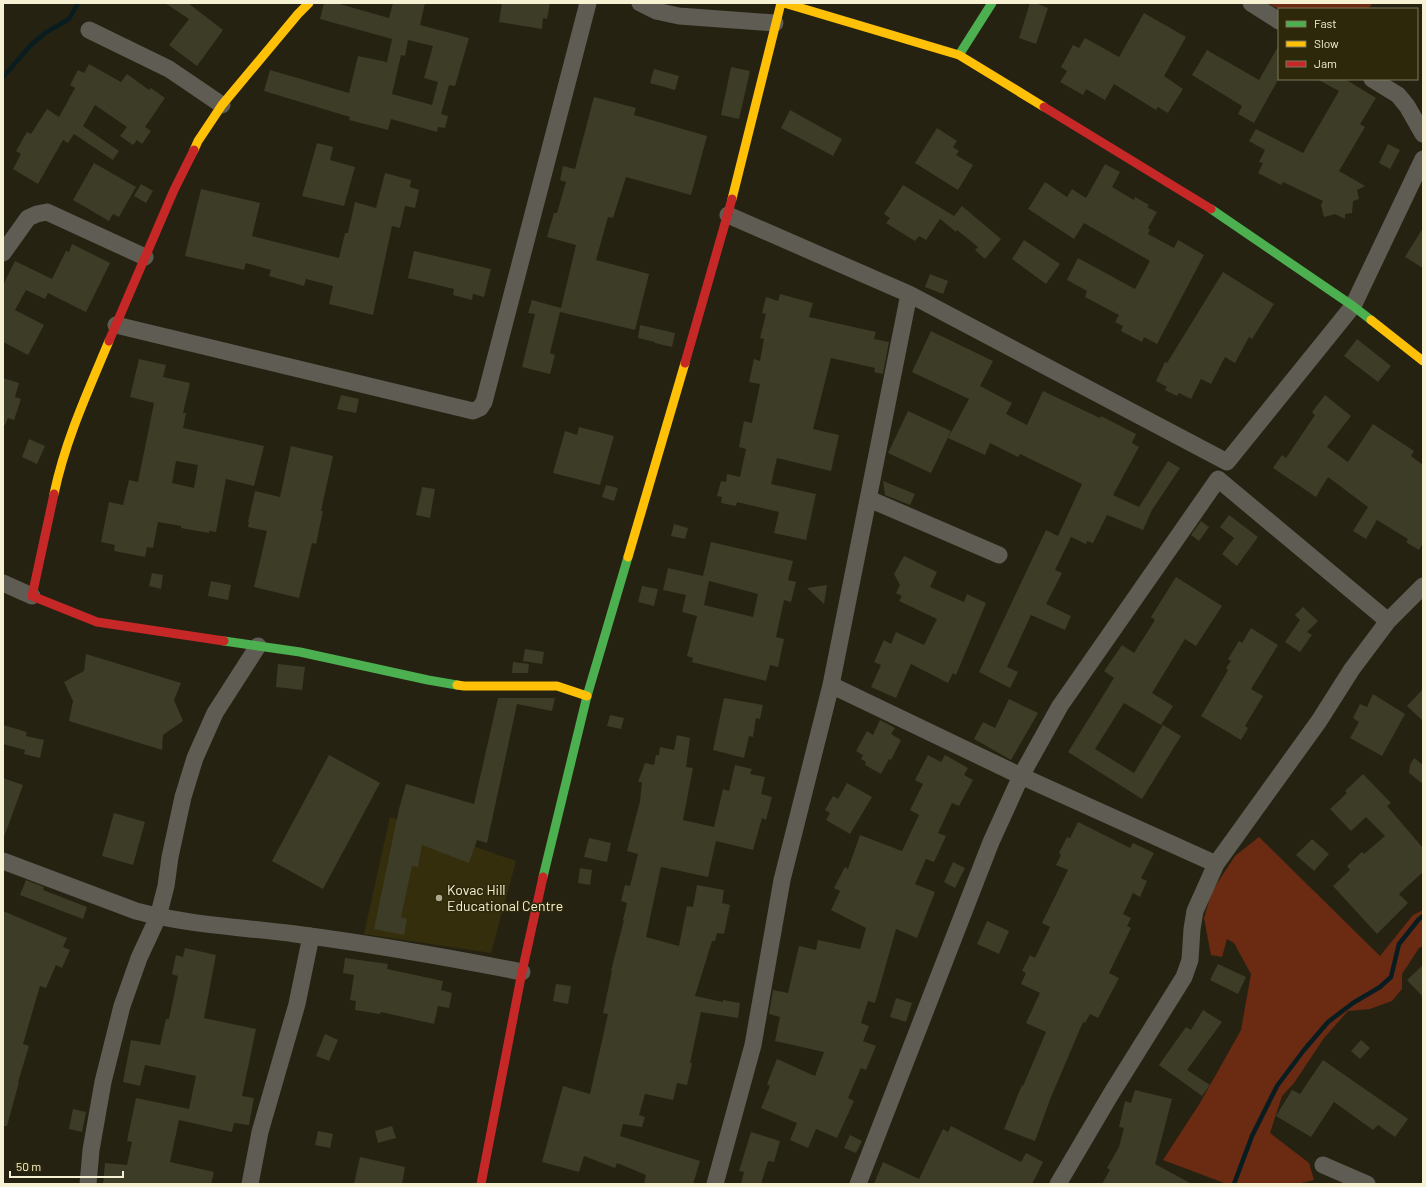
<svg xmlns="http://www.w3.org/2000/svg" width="1426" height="1187" viewBox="0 0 1426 1187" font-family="Barlow,sans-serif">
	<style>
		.built { fill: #352e0d }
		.green { fill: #6b2a12 }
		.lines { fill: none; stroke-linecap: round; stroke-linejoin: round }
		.stream { stroke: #091d21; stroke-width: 4.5 }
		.building { fill: #3c3c27; fill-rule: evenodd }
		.street { stroke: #5e5c53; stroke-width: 17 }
		.fast { stroke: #4caf50; stroke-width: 9 }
		.slow { stroke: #ffc107; stroke-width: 9 }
		.jam { stroke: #c62828; stroke-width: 9 }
		.poi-dot { fill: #ada98f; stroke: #2e280a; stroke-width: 1.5 }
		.labels { text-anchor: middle; stroke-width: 3; stroke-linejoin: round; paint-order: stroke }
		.poi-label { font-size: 14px; fill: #f6f1d3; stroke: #2e280a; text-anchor: start }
	</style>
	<rect width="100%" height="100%" fill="#262212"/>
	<!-- built -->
	<path class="built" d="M390 817 516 861 491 953 364 934Z"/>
	<!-- green -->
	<path class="green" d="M1267 3H1373L1368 9H1279Z
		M1259 837 1380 956 1413 915 1423 910V946L1419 948 1402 974V989L1392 1001 1370 1009 1348 1011 1324 1038 1294 1083 1282 1096 1270 1133 1309 1163 1314 1180 1297 1184H1227L1163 1160 1200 1103 1241 1030 1251 974 1234 943 1227 939 1222 957 1211 955 1204 918 1212 891 1235 856Z"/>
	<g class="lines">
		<!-- stream -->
		<path class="stream" d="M3 77 31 45 45 33 69 19 78 3
			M1234 1184 1252 1136 1277 1086 1304 1050 1328 1022 1353 1003 1380 987 1391 977 1399 944 1419 919 1423 916"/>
	</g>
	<!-- building -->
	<path class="building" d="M165 3H188L223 30 197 66 169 45 189 19Z
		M324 3H336L389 18 393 3H425L420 25 469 38 455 86 449 85 441 114 448 116 445 128 438 127 437 132 391 119 388 130 349 120 350 117 264 91 270 70 349 93 358 56 387 62 392 39 320 19ZM408 40 433 46 424 78 438 82 432 105 392 94 401 55 405 56Z
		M502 3H550L547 19 543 18 542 29 499 22Z
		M1030 3H1035L1048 8 1036 44 1019 38Z
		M1144 13 1186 37 1164 76 1183 89 1168 113 1158 107 1156 110 1114 84 1105 100 1086 89 1083 95 1060 82 1067 71 1061 67 1073 45 1079 48 1085 38 1119 57Z
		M1279 45V78L1254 123 1238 114 1242 106 1192 75 1207 50 1259 80Z
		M89 64 121 82 127 74 149 90 151 88 165 98 145 127 151 131 142 144 137 140 133 145 120 136 127 127 95 105 83 126 119 151 113 160 74 134 68 143 63 140 38 184 13 169 21 154 16 151 27 132 31 134 47 109 59 117 75 88 70 85 78 70 84 73Z
		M731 67 750 71 739 119 721 115Z
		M654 69 679 76 675 90 650 83Z
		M1317 79H1345L1376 98 1360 124 1365 127 1339 171 1365 186 1357 190 1359 199 1353 201 1352 213 1345 214V219L1335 214 1324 217 1321 205 1323 201 1283 182 1281 185 1258 173 1263 163 1259 162 1265 150 1249 141 1256 129 1303 153 1339 91Z
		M594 97 636 108 634 115 707 136 691 195 626 177 613 218 608 217 596 260 649 274 635 330 560 312 550 353 555 355 550 374 522 367 535 314 528 313 532 300 561 308 576 245 547 237 554 213H557L566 182 560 180 563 166 575 169Z
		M790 110 842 139 833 156 781 128Z
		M937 128 957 141 953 147 959 151 956 155 973 165 958 190 915 163Z
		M317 143 333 147 330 160 355 167 344 206 302 196Z
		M1388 144 1400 150 1390 169 1379 163Z
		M94 163 136 187 119 217 113 214 109 221 73 200Z
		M1105 164 1120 172 1112 187 1134 200 1135 197 1149 205 1147 207 1157 212 1148 228 1150 230 1148 234 1174 248 1178 240 1204 255 1157 344 1144 337 1142 342 1121 331 1123 326 1115 322 1119 315 1085 297 1087 291 1067 280 1078 258 1135 289 1150 261 1084 223 1074 239 1028 209 1045 182 1067 197 1072 189 1086 198Z
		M385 173 411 180 410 187 419 190 415 208 405 206 400 228 392 226 373 315 329 304 333 286 306 279 304 286 269 276 271 270 246 263 244 270 185 256 201 189 260 203 252 236 339 258 345 233H348L355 202 376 208Z
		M141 184 153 191 146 203 134 196Z
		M903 185 954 216 962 206 1001 239 985 259 975 250 978 247 957 230 956 232 940 219 926 240 919 236 915 241 886 223 890 218 884 214Z
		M1423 228V268L1405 257Z
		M1024 240 1060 264 1046 284 1012 259Z
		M72 244 110 263 86 312 48 293 45 299 26 290 15 310 44 325 28 355 3 342V285L15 261 52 279 66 251 69 252Z
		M414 251 491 269 484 297 473 294 472 300 453 295 454 289 408 278Z
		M1223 272 1274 304 1252 339 1249 337 1235 363 1225 357 1211 384 1201 379 1191 399 1179 393 1177 396 1165 390 1167 387 1156 381 1165 362 1167 363Z
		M930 274 948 281 943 294 925 287Z
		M780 294 813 303 809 317 876 332 874 339 889 342 883 374 874 372 875 368 831 358 813 429 839 435 831 471 777 458 771 484 816 494 806 540 774 533 779 512 737 502 736 506 721 503 722 497 717 496 721 481 726 482 727 474 740 477 746 449 739 447 744 421 752 423 760 384 749 382 754 359 760 361 764 339 760 338 766 314 762 313 766 297 778 301Z
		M640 325 675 333 672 347 655 343V342L638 338Z
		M931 331 993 361 980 386 1012 403 1006 414 1027 425 1043 391 1100 418 1101 416 1136 434 1132 443 1139 447 1113 495 1139 507 1168 461 1180 468 1152 510 1143 530 1107 515 1093 543 1087 541 1086 544 1071 537 1055 570 1062 573 1046 604 1071 616 1065 630 1031 615 1007 667 1018 672 1010 688 979 672 1046 530 1058 536 1082 484 1020 454 1018 457 990 443 985 455 948 438 969 399 912 372Z
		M1357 339 1391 366 1378 382 1344 356Z
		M139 359 166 365 163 377 190 383 183 413H186L183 428 264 446 254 486 226 479 216 532 209 531V533L181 528V526L158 522 153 548 147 547 145 557 114 551 115 545 101 542 109 502 123 505 129 480 138 482 154 403 130 397ZM176 461 198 465 194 488 172 483Z
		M3 378 19 383 15 397 21 399 14 420 8 418 5 425H3Z
		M341 395 359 399 356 413 337 409Z
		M1325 395 1351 416 1327 447 1348 462 1373 424 1414 451 1411 456 1423 465V543L1419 550 1406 542 1408 539 1377 520 1366 539 1353 531 1368 507 1328 477 1316 497 1273 468 1282 455 1286 458 1315 415 1312 412Z
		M908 411 951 431 931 473 888 453Z
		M579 427 614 436 600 485 553 473 565 431 577 435Z
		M29 439 45 446 37 464 22 457Z
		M291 446 333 456 321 511H323L316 544 312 543 299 598 254 587 267 531 248 527 249 522H248L255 491 280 497Z
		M883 481 915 494 910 505 885 495Z
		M606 485 618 488 614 501 602 497Z
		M422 487 435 489 430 518 416 515Z
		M1229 515 1258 537 1237 566 1222 554 1234 538 1220 527Z
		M1201 521 1209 527 1199 541 1191 535Z
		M674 524 688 528 685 539 671 536Z
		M711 542 793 561 788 580 796 582 791 602 784 600 776 637 784 639 778 667 770 665 766 681 692 662 693 658 687 656 697 616 682 612 686 595 663 590 668 568 703 576ZM709 581 758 594 753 617 704 605Z
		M904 556 937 572 930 587 964 602 967 594 986 603 956 675 953 673 948 683 911 664 896 698 871 687 881 665 874 662 884 640 891 644 896 632 924 645 937 619 899 601 902 596 896 593 900 585 894 574Z
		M152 573 163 575 161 589 149 586Z
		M1176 577 1222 606 1196 646 1185 639 1152 693 1173 706 1161 725 1124 703 1095 749 1134 773 1163 725 1181 736 1142 799 1068 752 1114 678 1104 671 1122 645 1134 653 1155 620 1151 617Z
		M211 581 231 585 228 600 208 596Z
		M827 585 824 604 807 588Z
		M642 586 658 589 654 606 638 602Z
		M1303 607 1318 621 1307 632 1312 635 1300 652 1285 642 1300 620 1295 615Z
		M1251 628 1278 645 1251 689 1263 696 1245 726 1248 728 1241 740 1201 716 1228 670 1226 668 1231 661 1228 659 1239 641 1242 643Z
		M525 649 544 652 542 664 523 661Z
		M86 654 181 683 174 700 183 721 163 735 162 750 69 721 73 701 64 682 84 671Z
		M513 662 529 664 528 673H512Z
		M278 664 305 667 302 690 276 687Z
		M1423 689V721L1407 706Z
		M1373 694 1405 714 1382 756 1350 738 1359 722 1353 718 1360 704 1367 707Z
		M498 698H555L552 711 517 704 487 843 477 840 469 863 422 845 418 867 412 866 401 917 407 919 404 935 374 929 399 809 406 784 474 804Z
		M724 698 763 705 760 719 756 718 753 737 749 736 744 758 713 750Z
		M1009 699 1038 713 1011 760 974 739 983 722 995 728Z
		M610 715 624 718 621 729 607 726Z
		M880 720 895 728 891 734 901 740 891 760 889 759 881 774 865 765 866 762 861 759 863 755 856 751 867 731 873 735Z
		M3 725 27 732 26 736 44 740 40 758 24 754 25 750 3 744Z
		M677 735 690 738 686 767 693 768 683 820 714 827 723 789 729 791 735 765 752 769 750 774 765 777 761 794 772 797 766 820 762 818 753 850 716 841 708 877 661 867 646 937 679 946 687 906 693 907 697 885 724 890 722 903 730 905 724 934 717 933 715 941H712L695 996 723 1002V1000L740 1003 738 1018 701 1012 690 1063H692L687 1085 677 1083 673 1100 645 1094 639 1115 645 1117 642 1127 623 1124 620 1136 700 1161 693 1184H644L646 1175 617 1163 615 1168 584 1156 579 1172 542 1162 563 1086 590 1094 608 1014 603 1013 612 971H611L624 920H623L627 903 621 901 625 885 630 886 638 854 627 851 640 801 642 782H638L645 763 654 765 656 755H659L660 747 674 750Z
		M329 755 380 783 323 889 272 861Z
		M928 755 941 762 945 755 968 768 964 775 973 780 959 806 952 803 938 833 946 836 934 862 926 859 915 884 935 892 917 938 896 929 875 1003 868 1001 861 1023 869 1026 863 1041 876 1046 866 1070 861 1068 848 1098 854 1101 837 1138 816 1129 808 1148 790 1140 797 1123 761 1108 770 1086 767 1084 777 1059 815 1076 824 1052 775 1041 780 1017 769 1014 773 990 788 993 799 946 816 950 818 940 860 949 866 928 831 910 840 891 834 888 845 867 848 869 860 835 902 851 919 815 910 810 923 784 915 780Z
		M1414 758 1423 765V784L1409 773 1410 765Z
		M1363 774 1391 803 1387 806 1423 848V872L1399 894 1408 903 1377 934 1333 886 1350 870 1347 866 1362 852 1364 854 1385 836 1366 817 1351 831 1330 809 1347 793 1345 791Z
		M3 778 23 785 4 837H3Z
		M847 783 872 797 850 834 826 820 830 813 825 810 833 796 838 799Z
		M114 813 145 822 133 865 102 856Z
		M1078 822 1130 848 1133 843 1154 853 1141 878 1147 881 1140 897 1133 893 1123 914 1131 918 1127 926 1131 928 1109 973 1119 978 1098 1018 1090 1014 1085 1023 1083 1022 1051 1097 1035 1141 1004 1129 1022 1085 1023 1086 1046 1032 1026 1023 1040 993 1021 984 1026 973 1022 971 1030 955 1035 958 1050 927 1042 923 1068 870 1056 865 1061 855 1059 853 1067 837 1070 838Z
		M589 838 611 843 607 862 584 857Z
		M1312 839 1329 854 1314 871 1296 855Z
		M953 862 965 868 955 888 944 882Z
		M580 868 592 870 590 885 578 883Z
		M26 880 44 887 43 890 87 907 83 919 20 895Z
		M3 911 67 938 63 947 70 950 62 968 56 965 46 988 40 986 23 1044 29 1046 18 1082H19L7 1126H3Z
		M987 921 1009 931 999 954 977 944Z
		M185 948 216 955 204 1018 256 1029 242 1096 254 1098 249 1125 234 1123 232 1132 179 1120 170 1162 214 1172 211 1184H103L105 1163 127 1165 132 1142 127 1141 136 1098 189 1109 196 1076 145 1065 140 1086 123 1082 131 1040 160 1045 166 1019H169L178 976 172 974 176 955 183 957Z
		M345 958 388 964 387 969 443 981 441 990 452 993 449 1008 438 1006 434 1024 381 1012 380 1014 355 1010 356 1001 350 1000 354 975 343 973Z
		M1218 964 1246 977 1238 994 1210 980Z
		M1423 965V997L1407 980Z
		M556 984 571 986 568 1004 553 1001Z
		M896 998 912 1003 906 1022 890 1017Z
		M1203 1010 1222 1022 1187 1070 1210 1085 1202 1096 1159 1065 1186 1027 1191 1030Z
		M325 1034 338 1040 329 1061 316 1056Z
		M1361 1040 1370 1048 1360 1059 1351 1051Z
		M1323 1060 1408 1119 1395 1137 1378 1125 1373 1130 1334 1102 1311 1137 1276 1116 1292 1090 1300 1094Z
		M1135 1090 1172 1099 1155 1164 1192 1184H1102L1110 1170 1107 1168 1119 1147 1124 1128 1119 1127 1125 1101 1131 1103Z
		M73 1109 86 1112 82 1132 69 1129Z
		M392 1126 396 1138 378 1143 375 1131Z
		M951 1126 1021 1162 1026 1153 1043 1162 1032 1184H874L883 1162 919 1179 943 1129 948 1132Z
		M318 1131 333 1134 330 1148 315 1145Z
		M751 1132 780 1141 774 1162 768 1161 761 1184H741L744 1172 739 1171Z
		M850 1135 862 1141 856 1153 844 1148Z
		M360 1157 405 1167 402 1184H354Z"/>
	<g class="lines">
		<!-- street -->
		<path class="street" d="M640 3 656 11 679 16 775 23
			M1251 3 1279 21
			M89 30 169 69 222 105
			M1372 79 1398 95 1407 106 1423 134
			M728 215 909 294 1227 462 1353 306 1423 159
			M3 253 28 218 37 214 47 212 145 257
			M909 294 831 685 1021 776 1060 706 1218 479 1388 621
			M116 325 473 411 480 408 484 402 588 3
			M869 499 999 555
			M3 583 32 596
			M3 861 136 911C188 925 242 927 295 934 371 944 446 957 522 972
			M1323 1165 1367 1184
			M88 1184 91 1150 103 1082 122 1006 139 958 158 917 166 886 170 857 183 797 195 758 215 713 258 646
			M250 1184 260 1132 297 1004 311 936
			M715 1184 753 1045 782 880 831 685
			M858 1184 991 842 1021 776 1216 864
			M1058 1184 1111 1094 1184 977 1190 960 1192 929 1195 911 1216 864 1319 721 1352 669 1388 621 1423 586"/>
		<!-- fast -->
		<path class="fast" d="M959 55 992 3
			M1211 209 1353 306 1371 320
			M224 641 300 652 428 680 457 685
			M543 877 587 696 628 557"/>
		<!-- slow -->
		<path class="slow" d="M784 3 959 55 1044 107
			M194 150 198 141 222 105 298 14 309 3
			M732 199 781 3
			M1371 320 1423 361
			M54 494C65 441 88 391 109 341
			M628 557 685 363
			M457 685 464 686H557L587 696"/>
		<!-- jam -->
		<path class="jam" d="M1044 107 1211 209
			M109 341 174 190 194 150
			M685 363 732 199
			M54 494 32 596 97 622 224 641
			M481 1184 522 972 543 877"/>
	</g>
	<!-- markers -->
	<circle class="poi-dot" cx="439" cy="898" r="4"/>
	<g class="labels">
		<!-- poi labels -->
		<g class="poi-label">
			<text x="447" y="895">Kovac Hill<tspan x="447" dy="16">Educational Centre</tspan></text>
		</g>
	</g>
	<!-- border -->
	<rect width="1426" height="1187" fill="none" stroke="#f6f1d3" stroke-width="8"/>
	<!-- legend -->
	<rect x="1278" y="8" width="140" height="72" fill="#2e280a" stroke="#7e785a"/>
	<rect x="1286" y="21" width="20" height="6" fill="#4caf50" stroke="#7e785a"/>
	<text x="1314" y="28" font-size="12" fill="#f6f1d3">Fast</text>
	<rect x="1286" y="41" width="20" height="6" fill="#ffc107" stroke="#7e785a"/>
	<text x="1314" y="48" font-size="12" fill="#f6f1d3">Slow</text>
	<rect x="1286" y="61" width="20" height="6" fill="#c62828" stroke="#7e785a"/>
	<text x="1314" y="68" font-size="12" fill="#f6f1d3">Jam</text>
	<!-- scale -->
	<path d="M10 1171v6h113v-6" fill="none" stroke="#f6f1d3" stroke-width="2"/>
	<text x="16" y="1171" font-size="12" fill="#f6f1d3" stroke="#2e280a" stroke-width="3" paint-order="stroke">50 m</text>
</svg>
